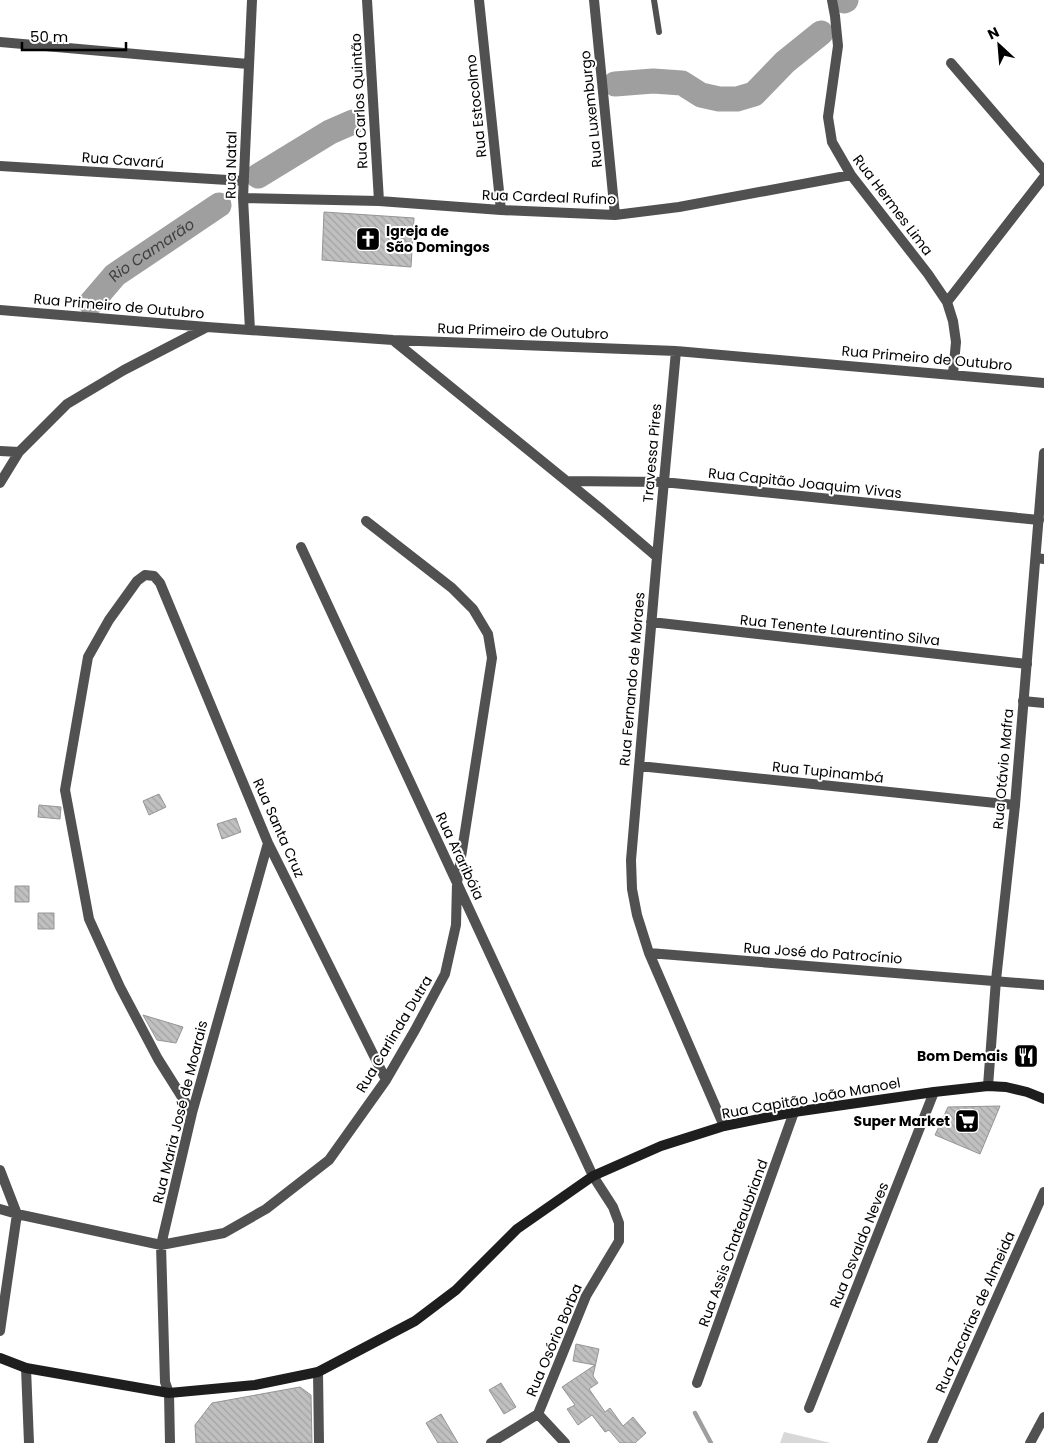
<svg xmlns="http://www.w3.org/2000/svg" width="1044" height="1443" viewBox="0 0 1044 1443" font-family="Poppins,sans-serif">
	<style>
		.pitch { fill: #d8d8d8 }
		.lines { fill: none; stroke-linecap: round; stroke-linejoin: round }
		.stream { stroke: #9f9f9f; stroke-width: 4.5 }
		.river { stroke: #9f9f9f; stroke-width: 25 }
		.building { fill: url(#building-back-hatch); stroke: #959595 }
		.service { stroke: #515151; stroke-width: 6 }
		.minor { stroke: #515151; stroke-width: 10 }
		.tertiary { stroke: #515151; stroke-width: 10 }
		.secondary { stroke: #1e1e1e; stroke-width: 10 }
		.labels { text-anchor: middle; stroke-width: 4; stroke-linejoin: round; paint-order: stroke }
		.street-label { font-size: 14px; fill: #000; stroke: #fff }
		.poi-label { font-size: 14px; font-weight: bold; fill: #000; stroke: #fff; text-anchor: end }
		.water-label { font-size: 15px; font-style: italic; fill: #404040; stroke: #fff }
	</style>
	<defs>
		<pattern id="building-back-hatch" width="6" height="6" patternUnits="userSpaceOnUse" patternTransform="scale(1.25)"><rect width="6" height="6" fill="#c0c0c0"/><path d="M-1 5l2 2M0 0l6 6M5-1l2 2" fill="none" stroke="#a3a3a3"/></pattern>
	</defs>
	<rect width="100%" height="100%" fill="#fff"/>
	<!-- pitch -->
	<path class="pitch" d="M784 1432 831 1443H780Z"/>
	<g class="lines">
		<!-- stream -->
		<path class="stream" d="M695 1413 711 1443"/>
		<!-- river -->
		<g class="river">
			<path d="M844 1 846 0"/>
			<path d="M615 84 653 81 682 83 701 95 719 99H737L754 94 785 62 821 33"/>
			<path d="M258 176 330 132 353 122"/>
			<path id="s1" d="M91 303 115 275 219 205"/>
		</g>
	</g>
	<!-- building -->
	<path class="building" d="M324 212 414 218 411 267 322 260Z
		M159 794 166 807 149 815 143 801Z
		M39 805 61 807 60 819 38 817Z
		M236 818 241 832 222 839 217 824Z
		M15 886H29V902H15Z
		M38 913H54V929H38Z
		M143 1015 183 1027 176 1043 157 1040Z
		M1022 1046 1036 1049 1031 1067 1017 1063Z
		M1000 1106 980 1154 935 1135 948 1107Z
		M576 1344 599 1349 593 1376 598 1383 589 1389 605 1412 610 1408 623 1426 633 1417 646 1433 635 1443H620L609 1430 605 1432 592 1415 578 1425 567 1409 575 1405 562 1387 595 1365 573 1361Z
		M501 1383 516 1407 504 1414 489 1390Z
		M300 1387 311 1395 312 1443H196L195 1425 212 1403Z
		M441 1414 458 1443H438L426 1423Z"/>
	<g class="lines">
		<!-- service -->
		<path class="service" d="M654 0 659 32"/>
		<!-- minor -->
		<path class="minor" d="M367 0 379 201
			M479 0 501 210
			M594 0 615 215
			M832 0 835 16 838 46 828 117 832 142 851 175 928 274 947 302 953 321 956 342 953 374
			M0 42 248 64
			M951 63 1044 171
			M0 166 244 181
			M243 198 379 201 501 210 615 215 679 207 851 175
			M947 302 1044 177
			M0 310 207 327 393 340 676 351 1044 383
			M250 330 243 198 252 0
			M393 340 602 510 657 557 631 860 632 889 637 915 649 953 724 1126
			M0 451 19 452
			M567 481 663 482 1039 520
			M0 483 19 452 67 404 124 370 207 327
			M301 547 593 1176 613 1207 619 1223V1241L586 1296 538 1414 491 1443
			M657 557 676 351
			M1036 558 1044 559
			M651 622 1027 664
			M1023 701 1044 703
			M639 766 1015 805
			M649 953 1044 985
			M192 1113 158 1059 120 987 89 919 65 790 88 657 109 620 137 581 145 575 154 576 160 583 268 843 386 1080
			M0 1170 17 1214 0 1331
			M0 1209 17 1214 161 1245 224 1233 266 1209 329 1160 386 1080 415 1030 445 974 456 925 457 883 492 658 488 634 473 609 452 588 366 521
			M26 1368 29 1443
			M318 1372 319 1443
			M697 1383 794 1112
			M169 1393 165 1382 161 1245 192 1113 268 843
			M809 1408 934 1092
			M538 1414 565 1443
			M932 1443 1044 1192
			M1030 1443 1044 1417"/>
		<!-- tertiary -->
		<path class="tertiary" d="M988 1086 996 980 1015 805 1044 453
			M169 1393 170 1443"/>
		<!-- secondary -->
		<path class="secondary" d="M0 1358 26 1368 169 1393 255 1385 318 1372 415 1321 456 1290 517 1229 593 1176 661 1146 724 1126 794 1112 934 1092 988 1086 1006 1087 1027 1092 1044 1099"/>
	</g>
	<!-- icons -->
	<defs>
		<symbol id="church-square" viewBox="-11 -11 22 22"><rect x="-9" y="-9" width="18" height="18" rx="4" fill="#000" stroke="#fff"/><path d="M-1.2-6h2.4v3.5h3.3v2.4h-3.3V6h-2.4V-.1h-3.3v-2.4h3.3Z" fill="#fff"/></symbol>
		<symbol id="restaurant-square" viewBox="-11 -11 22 22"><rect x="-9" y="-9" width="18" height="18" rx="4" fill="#000" stroke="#fff"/><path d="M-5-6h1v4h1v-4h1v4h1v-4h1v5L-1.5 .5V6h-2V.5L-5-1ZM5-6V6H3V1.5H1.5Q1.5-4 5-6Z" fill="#fff"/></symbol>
		<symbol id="supermarket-square" viewBox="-11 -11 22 22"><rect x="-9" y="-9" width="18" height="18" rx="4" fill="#000" stroke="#fff"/><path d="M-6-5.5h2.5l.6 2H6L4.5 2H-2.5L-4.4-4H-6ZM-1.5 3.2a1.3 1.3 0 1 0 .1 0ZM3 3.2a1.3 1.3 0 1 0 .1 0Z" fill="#fff"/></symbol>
	</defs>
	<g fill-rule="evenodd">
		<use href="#church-square" x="354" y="225" width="28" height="28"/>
		<use href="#restaurant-square" x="1012" y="1042" width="28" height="28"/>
		<use href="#supermarket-square" x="953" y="1107" width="28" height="28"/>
	</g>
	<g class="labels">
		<!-- street labels -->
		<g class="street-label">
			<text transform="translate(359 101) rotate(-93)" y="5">Rua Carlos Quintão</text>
			<text transform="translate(476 106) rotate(-96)" y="5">Rua Estocolmo</text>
			<text transform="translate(591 109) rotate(-96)" y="5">Rua Luxemburgo</text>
			<text transform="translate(123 160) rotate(4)" y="5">Rua Cavarú</text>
			<text transform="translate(231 165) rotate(-89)" y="5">Rua Natal</text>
			<text transform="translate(549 197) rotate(2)" y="5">Rua Cardeal Rufino</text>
			<text transform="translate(893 205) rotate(53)" y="5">Rua Hermes Lima</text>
			<text transform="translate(119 306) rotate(5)" y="5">Rua Primeiro de Outubro</text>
			<text transform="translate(523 331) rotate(2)" y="5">Rua Primeiro de Outubro</text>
			<text transform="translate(927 358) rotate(5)" y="5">Rua Primeiro de Outubro</text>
			<text transform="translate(652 453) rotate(-85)" y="5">Travessa Pires</text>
			<text transform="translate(805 483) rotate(6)" y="5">Rua Capitão Joaquim Vivas</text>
			<text transform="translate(840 630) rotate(6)" y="5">Rua Tenente Laurentino Silva</text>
			<text transform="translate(632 679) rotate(-85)" y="5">Rua Fernando de Moraes</text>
			<text transform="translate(1003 769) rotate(-85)" y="5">Rua Otávio Mafra</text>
			<text transform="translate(828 772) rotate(6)" y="5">Rua Tupinambá</text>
			<text transform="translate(279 828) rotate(66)" y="5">Rua Santa Cruz</text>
			<text transform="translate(460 856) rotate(65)" y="5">Rua Araribóia</text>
			<text transform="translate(823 953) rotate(4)" y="5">Rua José do Patrocínio</text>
			<text transform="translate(394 1034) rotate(-59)" y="5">Rua Carlinda Dutra</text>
			<text transform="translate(811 1098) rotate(-10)" y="5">Rua Capitão João Manoel</text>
			<text transform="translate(180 1112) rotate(-76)" y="5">Rua Maria José de Moarais</text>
			<text transform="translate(733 1243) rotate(-70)" y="5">Rua Assis Chateaubriand</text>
			<text transform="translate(859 1245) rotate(-68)" y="5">Rua Osvaldo Neves</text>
			<text transform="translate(975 1312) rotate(-66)" y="5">Rua Zacarias de Almeida</text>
			<text transform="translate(554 1340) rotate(-67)" y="5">Rua Osório Borba</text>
		</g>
		<!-- poi labels -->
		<g class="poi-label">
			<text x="386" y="236" text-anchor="start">Igreja de<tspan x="386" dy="16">São Domingos</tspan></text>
			<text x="1008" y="1061">Bom Demais</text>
			<text x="950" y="1126">Super Market</text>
		</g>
		<!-- water labels -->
		<g class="water-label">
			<text dy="5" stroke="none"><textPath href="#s1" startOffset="81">Rio Camarão</textPath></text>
		</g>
	</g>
	<!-- north arrow -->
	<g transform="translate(999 45) rotate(334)" stroke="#ffffff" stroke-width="4" paint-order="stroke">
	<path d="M0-4L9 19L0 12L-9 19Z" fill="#000000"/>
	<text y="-8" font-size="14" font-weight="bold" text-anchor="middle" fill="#000000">N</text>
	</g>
	<!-- scale -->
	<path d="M22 42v8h104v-8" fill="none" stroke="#000000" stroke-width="2.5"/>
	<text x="30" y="42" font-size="15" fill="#000000" stroke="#ffffff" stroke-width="4" paint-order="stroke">50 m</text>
</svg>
